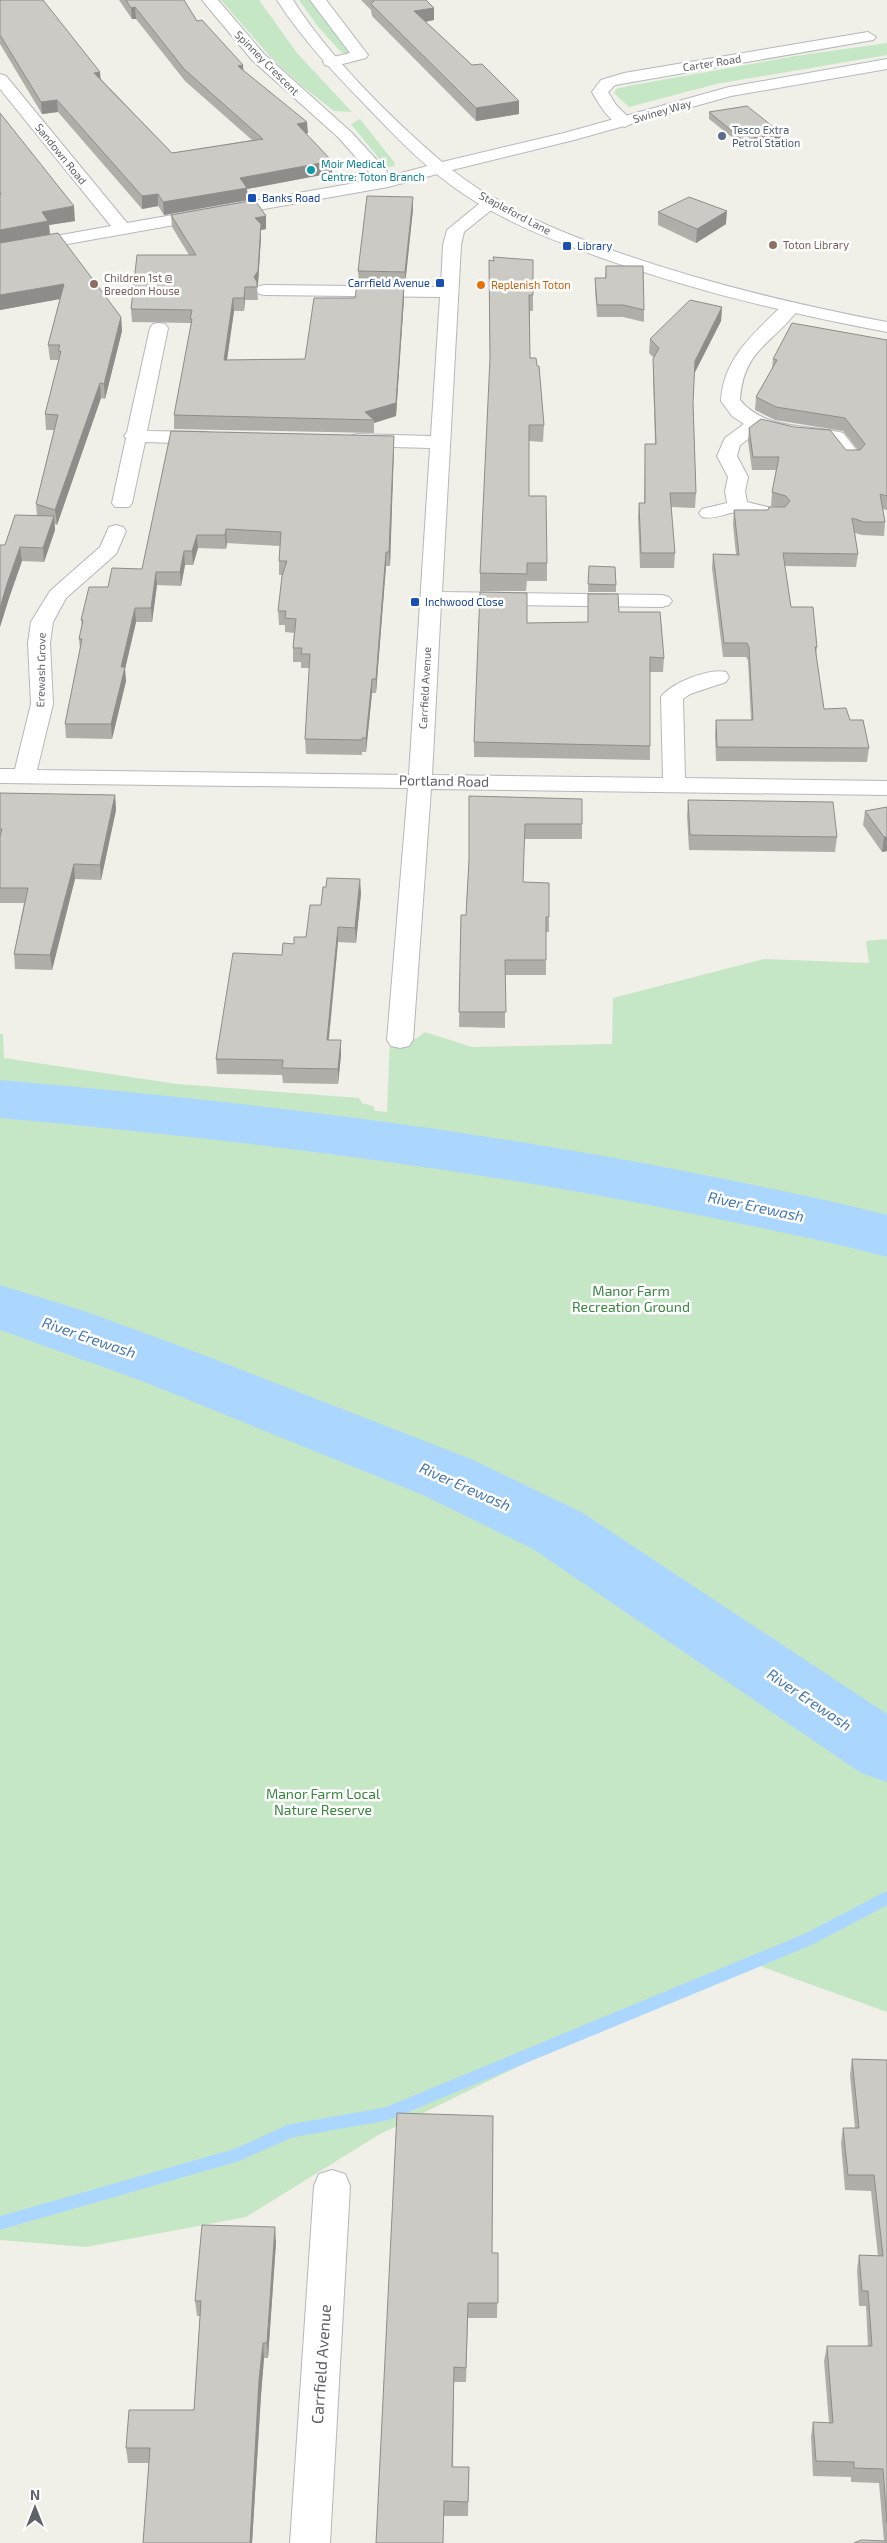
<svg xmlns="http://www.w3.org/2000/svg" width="887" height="2543" viewBox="0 0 887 2543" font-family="'Exo 2',sans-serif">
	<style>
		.green { fill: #c5e7c6; fill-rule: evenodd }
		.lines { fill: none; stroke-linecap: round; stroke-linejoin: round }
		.stream { stroke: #abd6fd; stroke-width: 13 }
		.river { fill: #abd6fd; fill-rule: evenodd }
		.street-casing { stroke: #b5b7bb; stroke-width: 2 }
		.secondary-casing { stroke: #b6b9be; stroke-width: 2 }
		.street { fill: #fff; fill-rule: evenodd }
		.secondary { fill: #fff; fill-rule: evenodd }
		.wall { fill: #afaea9 }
		.shaded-wall { fill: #8f8d89 }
		.building { fill: #cccac4; stroke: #8f8d89 }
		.service-dot { fill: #5c6f8a; stroke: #fff; stroke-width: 2 }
		.culture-dot { fill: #0f9aa8; stroke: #fff; stroke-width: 2 }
		.transit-dot { fill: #1a4fb4; stroke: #fff; stroke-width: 2 }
		.education-dot { fill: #8d6e63; stroke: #fff; stroke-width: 2 }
		.food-dot { fill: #e8710a; stroke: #fff; stroke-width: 2 }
		.labels { text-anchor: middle; stroke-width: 5; stroke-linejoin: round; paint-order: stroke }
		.far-street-label { font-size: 11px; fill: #5f6267; stroke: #fff }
		.far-service-label { font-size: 11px; fill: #4e5e75; stroke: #fff; text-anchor: start }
		.far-culture-label { font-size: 11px; fill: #0d838f; stroke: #fff; text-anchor: start }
		.far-transit-label { font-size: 11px; fill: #164399; stroke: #fff; text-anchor: start }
		.far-education-label { font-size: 11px; fill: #785e54; stroke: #fff; text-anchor: start }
		.far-food-label { font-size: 11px; fill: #c56008; stroke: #fff; text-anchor: start }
		.street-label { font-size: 14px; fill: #5f6267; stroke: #fff }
		.park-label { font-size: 14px; fill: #37863e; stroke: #fff }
		.water-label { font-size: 15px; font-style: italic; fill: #4676b0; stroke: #fff }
		.near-street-label { font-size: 16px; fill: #5f6267; stroke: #fff }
	</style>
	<rect width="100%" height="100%" fill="#f0efe8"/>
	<!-- green -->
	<path class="green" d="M221 0H259L297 53 352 112 334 111 302 86 274 61Z
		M299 0H310L350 53H342L319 28Z
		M887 43V55L716 84 629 107 614 93 616 89 628 86 796 56Z
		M360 119 394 162 395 166 386 167 351 124Z
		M887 939V2012L760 1966 562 2045 380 2134 246 2217 86 2247 0 2240V1034H3L4 1058 177 1084 359 1098 362 1103 373 1106 375 1111 387 1112 390 1039H416L425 1032 472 1047 612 1044 613 998 764 959 869 963 866 941ZM268 1414 401 1473V1474L396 1478ZM424 1484 493 1515 662 1609 509 1534Z"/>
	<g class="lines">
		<!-- stream -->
		<path class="stream" d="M0 2223 237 2155 290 2131 386 2114 809 1939 887 1898"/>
		<!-- river -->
		<path class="river" d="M0 1080C230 1100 458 1127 684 1171 752 1185 820 1197 887 1215V1257C820 1239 752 1226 684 1212 458 1166 230 1139 0 1118Z
			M0 1285 84 1311 188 1349 471 1459 583 1513 887 1714V1782L861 1773 533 1549 423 1495 142 1381 0 1330Z"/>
		<defs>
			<path id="street" d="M202 0H218L264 54 351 132 386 170 388 174 386 177 439 163 445 164 447 168 445 172 388 187 0 256V246L111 226 0 89V74L6 76 127 223 378 179 374 178 339 138 252 60Z
				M310 0H326L368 55 366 58 331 67 325 65 323 62 325 59 350 53Z
				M868 32 876 37 873 40 615 85 608 92 616 105 633 122 625 127C609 123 600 105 592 92L601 80 624 73Z
				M491 198 497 199 500 203 464 232 461 245 442 592 662 595 669 597 672 601 669 605 662 607 441 604 432 775 663 778 661 697C671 683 709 668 726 672L729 677 726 682 690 694 683 699 685 778 887 781V795L431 789 413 1040 409 1046 400 1048 391 1046 387 1040 408 788 0 783V769H15L31 704 28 643 31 622 50 591 100 547 109 527 116 525 123 527 126 531 116 554 66 598 53 622 50 643 53 704 37 770 409 775 430 448 357 446 350 444 347 440 350 436 357 434 431 436 440 297 265 295 259 294 256 290 259 286 265 285 441 287 443 245 447 230 485 199Z
				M791 302 797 303 800 307C775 343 743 348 740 400 766 431 807 424 843 433L862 457 859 461H845L830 442 793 438 760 430 740 445 737 456 748 477 745 491 747 502 784 511 787 515 784 519C768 523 753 511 737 512 725 513 715 520 702 517L699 513 702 509 727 503 725 491 728 477 717 456 725 438 744 424 732 416 721 401C723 358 755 332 785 303Z
				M159 323 165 324 168 328 147 431 206 432 213 434 216 438 213 442 206 444 145 442 132 503 129 507H115L112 503 126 438 124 436 127 432 150 328 153 324Z
				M332 2170 345 2174 350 2186 330 2543H290L314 2186 319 2174Z"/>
			<path id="secondary" d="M277 0H293C329 57 391 118 442 162L564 133 729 87 887 59V69L731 96 574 140 452 170C499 207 555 230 611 250 701 282 793 304 887 322V332C790 314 695 291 602 258 555 241 507 223 465 195 430 172 401 142 372 112 338 77 304 42 277 0Z"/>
		</defs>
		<!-- street casing -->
		<use href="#street" class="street-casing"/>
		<!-- secondary casing -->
		<use href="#secondary" class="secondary-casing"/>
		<!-- street -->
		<use href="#street" class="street"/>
		<!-- secondary -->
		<use href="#secondary" class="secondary"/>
	</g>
	<!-- wall -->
	<path class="wall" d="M0 0 101 79 172 153 252 140 185 81 136 19H132L119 0H184L197 21 244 71 308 133 306 134 332 173 247 189 248 200 164 215 158 206 142 209 58 112 42 114 0 44Z
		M361 0H426L434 20 426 22 472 65 519 101V114L476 121 372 16 371 10Z
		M709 112 781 140 743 146 709 119Z
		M0 113 75 221 49 225 50 234 121 317 122 331 105 399 101 398 57 525 55 524V530L44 562 22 561 9 598 0 627V545H5L37 516 36 504 54 430H46L45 414 59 360H50L48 345 60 299 0 310Z
		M413 209 405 285 359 284 358 271Z
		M658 212 726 224 696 243 658 225Z
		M171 215 266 216V229L261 230V237L258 284 257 286 258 300H245L244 311H234L227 360 305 359 404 298 396 416 374 423V433L174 429V415L191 326V323L132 322 131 309 189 255 172 227Z
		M489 260 533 295V311H530V358L544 425 543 442 529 441V496L547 563V581H527L526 591H480V573L490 364Z
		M606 266 644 310V322L623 317H597L595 289V278H605Z
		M722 307 721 321 694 374 693 403 696 493 695 508 671 507 675 553 674 568H640L638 517 639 503H644L645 444H655L653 373 654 358 649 353 650 339Z
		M887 340V510L883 509 885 522 884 536 862 535 855 533 858 554 856 567 785 566 791 607 817 647 816 657 824 709 850 720 869 748 867 762 716 761 715 734 716 720H751L748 661 746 657H723L712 568 713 554 736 555 733 524 734 510H768L776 507 771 506 772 492 776 470H752L748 441 749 428 846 450H858L843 431 775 420 755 410 756 397 772 368 773 359Z
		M171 431 394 436 390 566H386L376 693H372L366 752H362V755L306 754 305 739 310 668H301V662H293V648L294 633 285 632V625H279L278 611 283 575H279V561L280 546 227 543 226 549 198 548 193 565H185L181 586 157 585 152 622H136L125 669 126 681 112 739 66 738 65 724 80 649 79 639 82 627 81 620 108 587 142 569Z
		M589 566 616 585V592H588Z
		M619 612 664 658 663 672H650V760L474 757V742L527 623 588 622Z
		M0 793 115 795 116 810 101 880 75 879 52 970 15 969 14 954 24 903H0Z
		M469 796 582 824V839H524L523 882 549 917V932H546V975H505V1028L459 1027 461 915H466L469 862Z
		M688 800 837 837 835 852 689 850 687 816Z
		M887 807V851L882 852 863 825 865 811Z
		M361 893 356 943 338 942 329 1040 341 1055 338 1084 283 1083 282 1075 217 1074 216 1059 282 955 294 944 306 937 321 905Z
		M852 2059 887 2060V2543L884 2541 879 2483 851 2482V2477L813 2476 811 2437 813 2422 829 2423 824 2361 827 2346H868L866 2306H859L857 2270 859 2255 878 2256 871 2191 845 2190 841 2143 843 2128H855L850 2075Z
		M397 2113 492 2253H498L497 2318H468L466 2382H454L453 2467H469L468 2516H444Z
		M276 2242 268 2358H264L261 2395 252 2543H143L149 2463H128L126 2448 194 2410 200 2316H197L195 2301Z"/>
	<!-- shaded-wall -->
	<path class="shaded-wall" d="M135 7 136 19H132L131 8Z
		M434 8V20L415 23 414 11Z
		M243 65 244 77 238 66Z
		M100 72 101 83 94 73Z
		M57 100 58 112 42 114 41 102Z
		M519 101V114L476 121V108Z
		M307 122 308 133 298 136 297 124Z
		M781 133V140L743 146V140Z
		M332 161V173L247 189 248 200 164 215 163 202 240 178Z
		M158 194V206L142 209V196Z
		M413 197V209L405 285V272Z
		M74 206 75 221 49 225 50 235 0 244V230L42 212Z
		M727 211 726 224 696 243 697 229Z
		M266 216V229L261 230V237L258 284 257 286 258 300 257 286 254 277 255 218Z
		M64 284 65 298 0 310V295Z
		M404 286V298L396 416 374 423V420L365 412Z
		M245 287V300L244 311V298Z
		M233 298 234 311 225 373 224 360Z
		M722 307 721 321 694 374 695 361Z
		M121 317 122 331 105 399 104 384Z
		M100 383 101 398 57 525 55 510Z
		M394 436V449L390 566 389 552Z
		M54 516 55 530 44 562 43 548Z
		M226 529 227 543 226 549 225 535Z
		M197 535 198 548 193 565 192 551Z
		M20 547 22 561 9 598 0 627V608L7 584Z
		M184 551 185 565 181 586 180 572Z
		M386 552V566L376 693V679Z
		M156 572 157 585 152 622 151 608Z
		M135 608 136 622 125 669 126 681 112 739 111 724 121 667Z
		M372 679V693L366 752V738Z
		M115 795 116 810 101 880 100 865Z
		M884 837H887V851L882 852Z
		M74 864 75 879 52 970 50 955Z
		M360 879 361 893 356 943 355 928Z
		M338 927V942L327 1055V1040Z
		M341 1040V1055L338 1084V1069Z
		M275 2227 276 2242 268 2358 267 2343Z
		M263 2343 264 2358 261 2395 252 2543H250L259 2380Z"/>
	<!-- building -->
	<path class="building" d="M0 0H43L100 72 94 73 172 153 263 139 184 69 135 7 131 8 126 0H184L197 21 202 20 243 65 238 66 307 122 297 124 332 161 240 178 247 188 163 202 158 194 142 196 57 100 41 102 0 35Z
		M373 0H426L434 8 414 11 472 65 482 64 519 101 476 108 371 4 374 1Z
		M747 106 781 133 743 140 709 112Z
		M0 113 74 206 42 212 48 221 0 230V194H1L0 192Z
		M367 196 413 197 405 272 358 271Z
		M689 197 727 211 697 229 658 212Z
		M255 200 266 216 255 218 261 224 258 271 254 277 257 282V287H245L244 298H233L224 360 305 359 314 298H355L357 285 404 286 396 403 365 412 374 420 174 415 192 319H190L192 310 131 309 137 255H196L171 215Z
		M58 233 121 317 104 384 100 383 55 510 36 504 58 415 45 414 61 351H58L60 345H48L64 284 0 295V243Z
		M493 257 533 260V295H529L530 358H536L537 366H539L544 425H529V496H546L547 563H527V574L480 573 490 358 489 260 494 261Z
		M606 266H643L644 310 623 305H597L595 278H606Z
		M690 300 722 307 695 361 693 403 696 493H670L675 553H641L639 503H645V444H656L653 359 659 348 650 339Z
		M792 323 887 340V496L880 494 885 522H864L852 518 858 554 783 553 791 607H813L817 647H815L824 709 846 708 850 720H863L869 748 717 747 716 720H753L749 647 747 643H724L713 554 739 555 734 510H768L769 507H785L790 501 786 496 772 492 779 457H753L749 428 761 419 794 427 830 430 846 450H860L865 444 845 418 776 407 756 397 777 360 773 359Z
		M171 431 394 436 389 552H386L376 679H372L366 738H362V740L305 739 310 654H301L302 648H293L296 619 285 618 286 611H278L282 576 287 561H279L281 532 226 529 225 535H197L192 551H184L180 572H156L151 608H135L121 667H125L111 724H65L82 639H79L83 620H81L89 587H108L112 568 142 569Z
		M15 515 54 516 43 548 20 547 7 584 0 608V545H5Z
		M589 566 615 567 616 585 588 584Z
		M480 592 527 593V623L588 622V594H618L619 612H660L664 658 650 657V746L474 742Z
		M0 793 115 795 100 865 74 864 50 955 14 954 28 888H0V837L2 829H0Z
		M469 796 582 799V824H525L523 882 549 883V917H546V960H505L506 1012H459L461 915H466L469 860Z
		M688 800 833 802 837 837 690 835Z
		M887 807V837H884L865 811Z
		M327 878 360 879 355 928 338 927 327 1040H341L338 1069 282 1068 283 1060 216 1059 233 953 282 955 283 943 294 944V937H306L310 905H321L323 887H326Z
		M852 2059 887 2060V2523L883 2469 854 2468V2462L816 2461 813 2422 833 2423 827 2346H872L868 2291H862L859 2255 883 2256 874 2175H848L843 2128H859Z
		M397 2113 493 2116 492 2253H498V2303H468L466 2368 454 2367 452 2467H469L468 2502 444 2501 443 2543H376Z
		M202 2225 275 2227 267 2343H263L259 2380 250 2543H143L150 2448H126L129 2410H194L201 2301H195Z
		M861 2540 887 2541V2543H854Z"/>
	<!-- markers -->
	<circle class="service-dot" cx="722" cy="136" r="5"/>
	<circle class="culture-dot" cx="311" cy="170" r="5"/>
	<g class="transit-dot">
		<rect x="247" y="193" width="10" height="10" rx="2.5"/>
		<rect x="562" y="241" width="10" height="10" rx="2.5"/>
		<rect x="435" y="278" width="10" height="10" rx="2.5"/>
		<rect x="410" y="597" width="10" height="10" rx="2.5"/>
	</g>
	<g class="education-dot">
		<circle cx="773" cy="245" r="5"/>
		<circle cx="94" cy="284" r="5"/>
	</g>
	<circle class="food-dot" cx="481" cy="285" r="5"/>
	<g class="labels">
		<!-- far-street labels -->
		<g class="far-street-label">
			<text transform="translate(267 63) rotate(45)" y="4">Spinney Crescent</text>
			<text transform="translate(712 63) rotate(-9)" y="4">Carter Road</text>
			<text transform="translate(662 111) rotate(-16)" y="4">Swiney Way</text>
			<text transform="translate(61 154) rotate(51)" y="4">Sandown Road</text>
			<text transform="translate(515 213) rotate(28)" y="4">Stapleford Lane</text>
			<text transform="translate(41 670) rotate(-89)" y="4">Erewash Grove</text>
			<text transform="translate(425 688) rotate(-87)" y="4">Carrfield Avenue</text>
		</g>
		<!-- far-service labels -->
		<g class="far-service-label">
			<text x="732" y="134">Tesco Extra<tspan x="732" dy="13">Petrol Station</tspan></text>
		</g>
		<!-- far-culture labels -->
		<g class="far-culture-label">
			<text x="321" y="168">Moir Medical<tspan x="321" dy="13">Centre: Toton Branch</tspan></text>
		</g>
		<!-- far-transit labels -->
		<g class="far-transit-label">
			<text x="262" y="202">Banks Road</text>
			<text x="577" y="250">Library</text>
			<text x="430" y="287" text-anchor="end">Carrfield Avenue</text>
			<text x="425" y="606">Inchwood Close</text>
		</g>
		<!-- far-education labels -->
		<g class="far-education-label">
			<text x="783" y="249">Toton Library</text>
			<text x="104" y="282">Children 1st @<tspan x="104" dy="13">Breedon House</tspan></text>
		</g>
		<!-- far-food labels -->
		<g class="far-food-label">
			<text x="491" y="289">Replenish Toton</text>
		</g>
		<!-- street labels -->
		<g class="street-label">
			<text transform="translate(444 781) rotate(1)" y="5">Portland Road</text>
		</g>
		<!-- park labels -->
		<g class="park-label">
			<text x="631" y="1296">Manor Farm<tspan x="631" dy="16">Recreation Ground</tspan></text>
			<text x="323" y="1799">Manor Farm Local<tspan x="323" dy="16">Nature Reserve</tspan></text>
		</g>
		<!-- water labels -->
		<g class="water-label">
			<text transform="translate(756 1207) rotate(12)" y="5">River Erewash</text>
			<text transform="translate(89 1338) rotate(19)" y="5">River Erewash</text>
			<text transform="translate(465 1487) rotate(24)" y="5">River Erewash</text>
			<text transform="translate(809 1700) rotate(34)" y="5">River Erewash</text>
		</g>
		<!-- near-street labels -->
		<g class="near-street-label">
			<text transform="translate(321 2364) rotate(-86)" y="6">Carrfield Avenue</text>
		</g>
	</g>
	<!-- north arrow -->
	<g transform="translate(35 2508)" stroke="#ffffff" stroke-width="4" paint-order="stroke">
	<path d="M0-4L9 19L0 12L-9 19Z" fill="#5f6267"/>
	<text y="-8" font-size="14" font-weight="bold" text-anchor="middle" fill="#5f6267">N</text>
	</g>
</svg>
